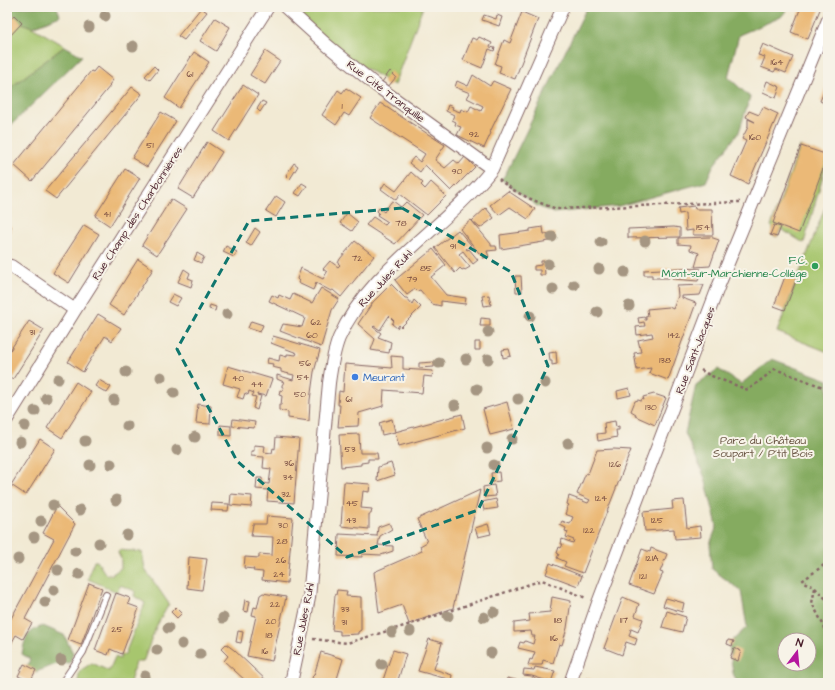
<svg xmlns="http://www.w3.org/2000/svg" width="835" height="690" viewBox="0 0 835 690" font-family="'Architects Daughter',sans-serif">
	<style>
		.green { fill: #a7c66e; stroke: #78724c }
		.forest { fill: #85ab61; stroke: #686546; fill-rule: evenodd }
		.building { fill: #ebb977 }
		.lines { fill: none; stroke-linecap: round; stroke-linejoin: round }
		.lane-casing { stroke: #856666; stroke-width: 8 }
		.street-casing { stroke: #856666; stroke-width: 14 }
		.path { stroke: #856666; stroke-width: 2.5; stroke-dasharray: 3 3; stroke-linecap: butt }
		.lane { stroke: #fff; stroke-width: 6 }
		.street { stroke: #fff; stroke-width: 12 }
		.tree { fill: #a59682 }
		.marked { fill: none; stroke: #0f766e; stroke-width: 3; stroke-dasharray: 8 5; stroke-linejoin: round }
		.leisure-dot { fill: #2e9e5b; stroke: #f7f3e8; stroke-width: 1.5 }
		.shop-dot { fill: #3f7fe0; stroke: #f7f3e8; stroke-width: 1.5 }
		.labels { text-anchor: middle; stroke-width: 4; stroke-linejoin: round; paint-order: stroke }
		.number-label { font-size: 9px; fill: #72463e }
		.street-label { font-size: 11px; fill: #4a1f2b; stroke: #f7f3e8 }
		.leisure-label { font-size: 11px; fill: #27864d; stroke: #f7f3e8; text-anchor: end }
		.shop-label { font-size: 11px; fill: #366cbe; stroke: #f7f3e8; text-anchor: start }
		.park-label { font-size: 11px; fill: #66513f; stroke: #f7f3e8 }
	</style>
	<rect width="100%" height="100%" fill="#f7f3e8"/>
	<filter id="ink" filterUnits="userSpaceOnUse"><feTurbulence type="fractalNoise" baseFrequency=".025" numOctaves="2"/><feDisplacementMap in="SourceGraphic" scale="8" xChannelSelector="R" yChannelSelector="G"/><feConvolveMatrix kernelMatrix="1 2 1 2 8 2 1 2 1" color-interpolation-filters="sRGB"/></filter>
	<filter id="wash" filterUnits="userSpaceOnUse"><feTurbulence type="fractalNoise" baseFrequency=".012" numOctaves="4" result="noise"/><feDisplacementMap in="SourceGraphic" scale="16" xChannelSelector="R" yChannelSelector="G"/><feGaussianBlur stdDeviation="0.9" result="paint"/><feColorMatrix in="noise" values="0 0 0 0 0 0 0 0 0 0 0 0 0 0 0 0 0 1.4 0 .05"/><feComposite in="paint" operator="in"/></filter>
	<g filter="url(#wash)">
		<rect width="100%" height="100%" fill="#f2ead4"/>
		<!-- green -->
		<path class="green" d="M293 7H423L394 85 328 46Z
			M7 17 32 27 65 46 7 90Z
			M800 146 828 157 804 243 781 229 777 237 771 235 773 228 771 226Z
			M828 200V352L777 332Z
			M119 550 142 552 145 569 169 604 156 627 143 662H135L130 683H78L79 673 81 670 92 663 109 671 115 657 120 659 121 655 125 654 145 603 134 596 135 591 120 585 117 592 88 579 94 561H97L106 575H111L121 568V558L118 552Z"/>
		<!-- forest -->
		<path class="forest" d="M7 7H57L60 16 32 27 7 17Z
			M587 7H789L781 17 739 35 728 77 750 97 739 132 713 166 706 182 619 206 554 213 537 206 501 179 505 175Z
			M65 46 82 56 7 129V90Z
			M772 359 828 380V683H737L733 673 729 644 747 627 741 591 712 569 710 544 717 526 705 478 685 433 696 385 718 369 741 384ZM785 640H809V664H785Z
			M43 626 64 635 73 653 70 663H59L36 672 27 667 30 659 22 654C25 638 27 631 43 626Z"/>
		<g id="blocks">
			<!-- building -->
			<path class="building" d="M801 7H821L808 39 791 32Z
				M201 8 207 12 184 40 178 36Z
				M522 12 538 19 515 79 499 73 501 66 495 64 504 40 510 43Z
				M14 15 22 23 8 38 7 36V23Z
				M484 15 496 19 497 15 502 17 499 26 482 20Z
				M215 18 230 27 216 51 200 41Z
				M479 37 492 43 490 47 495 48 494 51 489 49 482 68 463 60 472 38 477 40Z
				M763 44 793 57 786 73 776 69 774 72 761 67 765 57 758 55Z
				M265 51 280 61 265 84 250 75Z
				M194 52 209 62 179 108 165 98Z
				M154 66 158 70 150 80 145 76Z
				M97 67 113 80 109 85 110 86 32 181 14 165 91 71 93 72Z
				M390 71 396 77 388 87 382 82Z
				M473 75 490 86 493 81 511 89 490 132 491 133 484 148 457 135 461 127 455 125 456 122 452 120 454 115 446 111 448 105 453 107 452 109 460 112 461 109 468 112 471 106 481 111 483 106 467 98 470 93 455 87 457 81 468 86Z
				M767 81 780 87 776 98 763 92Z
				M828 82V105L820 101Z
				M243 85 258 95 229 141 214 131Z
				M132 87 142 94 56 199 45 191Z
				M346 88 361 98 349 116 344 113 336 125 322 115 338 90 342 93Z
				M262 101 266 103 260 112 257 109Z
				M380 103 445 145 435 160 445 168 454 160 459 164 465 157 475 167 451 191 425 165 420 172 409 163 414 157 420 162 425 154 370 118Z
				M763 107 778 114 748 184 731 176 746 141 742 139 748 127V119L755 122 746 117 749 111 759 115Z
				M161 112 176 121 147 167 132 158Z
				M207 142 222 152 193 198 178 189Z
				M801 146 828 155 799 233 773 223Z
				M294 163 298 166 290 179 286 175Z
				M125 169 140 178 110 226 95 216Z
				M411 172 423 183 421 185 425 189 431 182 446 196 427 215 400 194 396 200 381 189 385 183 396 191Z
				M302 183 307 186 300 196 295 193Z
				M508 191 535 209 528 219 510 207 499 215 490 205Z
				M276 196 285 202 276 217 266 211Z
				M171 199 187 209 157 255 142 245Z
				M393 201 401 207 406 202 422 215 395 244 366 225 373 217 385 225 388 222 377 215 379 213 377 211 379 208 384 212 391 202Z
				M694 206 695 209H712L713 235H693V230L686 231 685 213 679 214 678 208Z
				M486 208 494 218 480 228 472 221 491 244V246H496L497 250 487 251 489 257 483 258 482 253H479L460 229 471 220 472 221Z
				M347 213 358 222 352 231 340 223Z
				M7 225 11 226 8 244 7 243Z
				M84 225 99 234 69 283 53 273Z
				M774 225 781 227 777 237 770 235Z
				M543 227 544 234 555 233V240L501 249 500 235 530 231V229Z
				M674 227 680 228V237L628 238V229Z
				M255 228 260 232 251 246 246 243Z
				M458 230 471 245 466 249 468 250 469 249 478 260 473 264 463 251 459 254 470 267 465 270 464 269 462 270 460 268 455 273 435 248Z
				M710 237 719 240 710 266 695 267 699 253 690 250 691 245 678 244V238Z
				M355 241 374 256 341 297 333 290 331 291 316 283 313 290 298 283 299 281 297 279 301 268 323 279 327 272 323 269 330 261 338 267 340 265 338 263 340 259Z
				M226 246 237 252 234 257 223 252Z
				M433 249 446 265 431 277 446 295 466 298 465 304 441 301V306L432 304 420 290 417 291 415 289 407 295 395 280Z
				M197 253 204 257 201 263 194 260Z
				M138 259 153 269 124 315 109 305Z
				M541 261H544L545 275H540V270H534V266L541 265Z
				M679 268 701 269 698 281 673 279 672 276H669V278H652V275H644V270Z
				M184 269 190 273 188 278 193 280 191 287 178 282Z
				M786 274 797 278 785 310 774 306Z
				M515 276H521L522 292H516Z
				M391 284 405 298H407L412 304 414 300 421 307 401 327 399 325 397 328 392 324 394 321 389 316 380 330 374 326 373 327 381 333 378 337 391 342 389 353 371 350 375 339 358 324 373 302Z
				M704 285 700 295 682 296V298L696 303 668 380 649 373 651 368 637 370 634 353 641 352 638 340 653 337 652 333 637 335 636 327 645 326 644 322 639 323 638 318 645 317V320H646V316H648L647 309 669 307 673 309 678 296 677 286Z
				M321 288 339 299 332 310 321 347 280 331 283 324 302 327 305 318 269 301 272 295 278 298 279 295 290 300 293 294 312 303Z
				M173 294 181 298 176 306 168 302Z
				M489 295 491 305 484 306 482 296Z
				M210 305 216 307 215 311 209 309Z
				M98 314 121 328 112 341 105 336 83 372 68 362Z
				M481 318 490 319V326H480Z
				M29 321 44 330 13 379 7 375V355Z
				M251 321 263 325 260 332 248 328Z
				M273 336 320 350 314 372 310 400 309 421 288 418V412L279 410V405H281L282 396 279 395 280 390 282 391 284 387H282V385L284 382 277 379V375L293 380 294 375 281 372V369L272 367 273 364 267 363 268 358 279 361 280 355 287 357V354L296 355 297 353 271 343Z
				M475 342H480V350H475Z
				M509 349 511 356 503 358 502 350Z
				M556 352 557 364 552 365V361H550L549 353Z
				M391 356 403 357V369L433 371 432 377 424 376 422 393 384 390 383 406 359 413 358 426 338 427 340 405H338L339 391 343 392 345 364 392 368Z
				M434 362V367L419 368V363Z
				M228 366 272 379 266 396 257 394V395L261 396 257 410 253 408 256 397 252 396 254 393 249 391 248 395 245 393 243 399 237 397 240 389 223 384Z
				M99 380 111 387 107 393 95 386Z
				M76 382 91 392 62 438 47 428Z
				M629 388 631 395 618 398 617 391Z
				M654 394 666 398 655 425 635 416 636 414 631 411 635 401 638 400 641 401 642 399 644 400 643 397Z
				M507 402 514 429 490 435 483 409Z
				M198 404 211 406 210 424 196 423Z
				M462 414 465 428 399 446 395 432Z
				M233 419 255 422 254 428 232 426Z
				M392 419 395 432 382 435 379 423Z
				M615 421 616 427 619 426V430H616L617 437 598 441 597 434 605 433 604 423Z
				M220 425 231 426V436L220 435Z
				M359 434 360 453H377L378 459H368V462L361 463V465L341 467 339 435Z
				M276 437 299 439 294 503 267 501 268 490 256 489 257 478H262V483L269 484 271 469 263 468 264 457 251 456V451H254V445L265 446 264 452 272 453 273 448 275 449Z
				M40 439 55 449 26 495 11 485Z
				M614 449 631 450 583 573 564 566 566 562 557 558 559 554 557 553 559 547 561 548 563 544H561L562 539 573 543 574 540 566 537 568 532 565 531 566 528 560 525 562 521 570 524 573 517 565 514 567 509H566L569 505 567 504 569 496 588 503 590 500 577 494 586 473 588 474 597 450Z
				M391 463 395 475 377 481 378 467Z
				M499 472 500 481 492 482 491 473Z
				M344 482 370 484 369 492 363 491 361 508 372 509 371 514H369V529L341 526Z
				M494 485 496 496 484 497 483 487Z
				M480 490 453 608 409 624 402 605 379 613 374 572 422 551 420 546 427 542 417 519Z
				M231 494 252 496 251 507 230 505Z
				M496 499 498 508 484 510 482 502Z
				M684 500 687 528 700 526 701 537 675 539 674 529 645 531 643 512 673 509 672 501Z
				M212 503 229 504 228 511 211 510Z
				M57 506 75 524 25 619 32 623 23 639 16 635 7 651V626L54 539 43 533Z
				M267 516 293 518 287 583 262 580 263 572 253 571 254 569 244 568 245 557 259 558V554L272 555 273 537 251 536 253 524H266Z
				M389 523 392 529 380 536 378 545 393 546V551L381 555 362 554V557L338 556 339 534 377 536 378 527Z
				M488 524 491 534 478 537 475 528Z
				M651 548 667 554 660 572 663 573 654 594 629 585 642 549 650 552Z
				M189 557 207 559 202 590 187 588Z
				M550 563 582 576 578 586 546 574Z
				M89 583 102 588 81 645 68 640Z
				M337 590 347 591 346 596 361 597V630L358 632V634L340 635V631L332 630 335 595H336Z
				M116 593 130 598 128 604 139 608 122 654 110 649 108 655 95 650Z
				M263 593 286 597 272 661 247 656 256 616 252 615 254 607 257 608 260 595Z
				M552 597 571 601 567 628 562 645 559 644 553 663 543 660 542 665H528L530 659 532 660 535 652 518 648 520 642 524 643 525 641 533 644 535 636H532L531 631 514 632V623L530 621 529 614 550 612Z
				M623 597 639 604 635 616 643 619 638 632 631 629 629 636 637 639 635 645 626 642 622 655 604 648Z
				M666 598 684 603 682 612 663 606Z
				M245 600 250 601 248 612 243 611Z
				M176 607 182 613 177 618 171 612Z
				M667 611 686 617 682 632 662 627Z
				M238 631 243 632 241 643 236 642Z
				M429 639 442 643 434 669 452 675 451 680 418 671Z
				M728 640 734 641 732 646 727 644Z
				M226 644 234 650 269 683H249L246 681 224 661 228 656 221 649Z
				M734 648 741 651 738 661 730 658Z
				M393 650 406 654 398 680 397 683H382Z
				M321 652 343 659 336 682 312 683 313 679 312 677 314 675Z
				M24 664 36 670 30 682 18 676Z
				M535 667 555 671 551 682 532 676 523 675 524 669 534 670Z
				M507 678 521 681 522 679 529 681 528 683H506Z
				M532 678 546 683H530Z
				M587 678 602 683H585Z"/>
		</g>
	</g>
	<g filter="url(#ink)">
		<use href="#blocks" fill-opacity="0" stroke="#856666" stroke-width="1"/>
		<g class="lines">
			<defs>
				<path id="lane" d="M62 683 83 652 106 595"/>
				<path id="street" d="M285 7 328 46 377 86 492 169
					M7 265 11 266 75 310
					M7 419 75 310 268 7
					M291 683 309 598 329 383C331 368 333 353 339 338 370 268 446 228 492 169L563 7
					M570 683 598 603 719 285 828 20"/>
			</defs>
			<!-- lane casing -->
			<use href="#lane" class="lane-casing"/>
			<!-- street casing -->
			<use href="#street" class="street-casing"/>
			<!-- path -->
			<path class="path" d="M499 179C515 194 537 202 557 209L740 202
				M701 370 709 375 748 390 775 369 828 389
				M815 588 828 601
				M313 639 347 643 411 624 542 580 586 598
				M828 683 827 632 812 603 815 588 802 581 828 562"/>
			<!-- lane -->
			<use href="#lane" class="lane"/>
			<!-- street -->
			<use href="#street" class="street"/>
		</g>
		<!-- trees -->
		<g class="tree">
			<circle cx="105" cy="16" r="5.5"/>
			<circle cx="89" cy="27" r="5.5"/>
			<circle cx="133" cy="46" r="5.5"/>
			<circle cx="552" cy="237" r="5.5"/>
			<circle cx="645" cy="241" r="5.5"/>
			<circle cx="601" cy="242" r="5.5"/>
			<circle cx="548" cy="264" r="5.5"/>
			<circle cx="599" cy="269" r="5.5"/>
			<circle cx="625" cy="272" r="5.5"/>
			<circle cx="574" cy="285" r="5.5"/>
			<circle cx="553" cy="289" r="5.5"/>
			<circle cx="629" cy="306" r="5.5"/>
			<circle cx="597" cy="312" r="5.5"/>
			<circle cx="227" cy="314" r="5.5"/>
			<circle cx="530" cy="316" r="5.5"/>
			<circle cx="488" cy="332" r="5.5"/>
			<circle cx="466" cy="359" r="5.5"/>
			<circle cx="488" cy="359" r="5.5"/>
			<circle cx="439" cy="363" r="5.5"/>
			<circle cx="126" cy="372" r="5.5"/>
			<circle cx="161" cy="377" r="5.5"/>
			<circle cx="58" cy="379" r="5.5"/>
			<circle cx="545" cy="383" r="5.5"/>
			<circle cx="477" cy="389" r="5.5"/>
			<circle cx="174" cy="393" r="5.5"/>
			<circle cx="46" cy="398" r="5.5"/>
			<circle cx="518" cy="399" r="5.5"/>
			<circle cx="114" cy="400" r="5.5"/>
			<circle cx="455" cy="405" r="5.5"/>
			<circle cx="35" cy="411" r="5.5"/>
			<circle cx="25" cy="426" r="5.5"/>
			<circle cx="127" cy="426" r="5.5"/>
			<circle cx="195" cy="437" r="5.5"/>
			<circle cx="512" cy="439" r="5.5"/>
			<circle cx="85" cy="441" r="5.5"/>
			<circle cx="20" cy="442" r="5.5"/>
			<circle cx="568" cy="443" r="5.5"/>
			<circle cx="487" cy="448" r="5.5"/>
			<circle cx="177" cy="450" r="5.5"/>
			<circle cx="111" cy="464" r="5.5"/>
			<circle cx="90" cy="465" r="5.5"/>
			<circle cx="494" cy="465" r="5.5"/>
			<circle cx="116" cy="500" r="5.5"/>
			<circle cx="53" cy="505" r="5.5"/>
			<circle cx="80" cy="510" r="5.5"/>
			<circle cx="41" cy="521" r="5.5"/>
			<circle cx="127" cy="535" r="5.5"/>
			<circle cx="34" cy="537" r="5.5"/>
			<circle cx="99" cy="543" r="5.5"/>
			<circle cx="75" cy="551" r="5.5"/>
			<circle cx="18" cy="559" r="5.5"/>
			<circle cx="58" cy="570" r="5.5"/>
			<circle cx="79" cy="574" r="5.5"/>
			<circle cx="54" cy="590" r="5.5"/>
			<circle cx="45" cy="602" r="5.5"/>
			<circle cx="494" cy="612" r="5.5"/>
			<circle cx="448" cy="616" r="5.5"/>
			<circle cx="484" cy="617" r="5.5"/>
			<circle cx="223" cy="618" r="5.5"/>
			<circle cx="168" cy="628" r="5.5"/>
			<circle cx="410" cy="631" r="5.5"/>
			<circle cx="392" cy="632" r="5.5"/>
			<circle cx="182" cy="644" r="5.5"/>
			<circle cx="157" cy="650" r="5.5"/>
			<circle cx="491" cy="653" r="5.5"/>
			<circle cx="200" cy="654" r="5.5"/>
			<circle cx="61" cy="660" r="5.5"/>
			<circle cx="382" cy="664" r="5.5"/>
			<circle cx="145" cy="676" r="5.5"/>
		</g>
	</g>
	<!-- marked area -->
	<path class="marked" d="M402 208 511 272 548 366 478 510 347 557 237 461 177 349 249 221Z"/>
	<!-- markers -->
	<circle class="leisure-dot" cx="815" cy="266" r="4"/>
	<circle class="shop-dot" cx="355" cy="377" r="4"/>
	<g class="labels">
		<!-- number labels -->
		<g class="number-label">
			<text x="777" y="65">164</text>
			<text x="190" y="77">61</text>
			<text x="342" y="109">1</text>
			<text x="474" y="137">92</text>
			<text x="755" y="140">160</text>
			<text x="150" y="148">51</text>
			<text x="457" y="174">90</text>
			<text x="107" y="217">41</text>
			<text x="401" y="226">78</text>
			<text x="703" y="230">154</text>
			<text x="453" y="249">91</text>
			<text x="357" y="261">72</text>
			<text x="426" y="271">85</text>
			<text x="412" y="282">79</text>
			<text x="316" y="325">62</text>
			<text x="32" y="335">31</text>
			<text x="312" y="338">60</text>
			<text x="674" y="338">142</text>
			<text x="665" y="363">138</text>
			<text x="305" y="366">56</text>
			<text x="303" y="380">54</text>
			<text x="238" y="381">40</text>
			<text x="257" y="387">44</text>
			<text x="300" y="397">50</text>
			<text x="349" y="402">61</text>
			<text x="651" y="410">130</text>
			<text x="350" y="452">53</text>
			<text x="289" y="466">36</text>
			<text x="615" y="467">126</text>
			<text x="288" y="480">34</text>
			<text x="286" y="497">32</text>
			<text x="601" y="501">124</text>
			<text x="352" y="506">45</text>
			<text x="351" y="523">43</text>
			<text x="657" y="523">125</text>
			<text x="283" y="528">30</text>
			<text x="589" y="533">122</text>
			<text x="282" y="544">28</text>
			<text x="652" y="561">121A</text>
			<text x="281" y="563">26</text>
			<text x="279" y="577">24</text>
			<text x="643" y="579">121</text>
			<text x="275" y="607">22</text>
			<text x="345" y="612">33</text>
			<text x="558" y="623">118</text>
			<text x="624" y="623">117</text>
			<text x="271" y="624">20</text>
			<text x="344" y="625">31</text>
			<text x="117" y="632">25</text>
			<text x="269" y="638">18</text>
			<text x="554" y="641">116</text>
			<text x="265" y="654">16</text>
		</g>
		<!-- street labels -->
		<g class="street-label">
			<text transform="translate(386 91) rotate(37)" y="4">Rue Cité Tranquille</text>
			<text transform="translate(137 213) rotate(-57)" y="4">Rue Champ des Charbonnières</text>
			<text transform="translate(385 278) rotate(-47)" y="4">Rue Jules Ruhl</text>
			<text transform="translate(695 350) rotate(-69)" y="4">Rue Saint-Jacques</text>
			<text transform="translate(303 619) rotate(-79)" y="4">Rue Jules Ruhl</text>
		</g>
		<!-- leisure labels -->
		<g class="leisure-label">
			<text x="807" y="264">F.C.<tspan x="807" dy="13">Mont-sur-Marchienne-Collège</tspan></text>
		</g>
		<!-- shop labels -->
		<g class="shop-label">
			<text x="363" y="381">Meurant</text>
		</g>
		<!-- park labels -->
		<g class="park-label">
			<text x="763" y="444">Parc du Château<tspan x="763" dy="13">Soupart / P'tit Bois</tspan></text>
		</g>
	</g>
	<!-- margin -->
	<rect width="835" height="690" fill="none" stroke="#f7f3e8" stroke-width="24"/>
	<!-- north arrow -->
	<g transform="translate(797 652) rotate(16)"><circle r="19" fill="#f7f3e8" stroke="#b29e9c"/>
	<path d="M0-3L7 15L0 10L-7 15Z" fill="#b5179e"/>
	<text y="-6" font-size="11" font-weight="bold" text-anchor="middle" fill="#4a1f2b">N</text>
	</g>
</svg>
